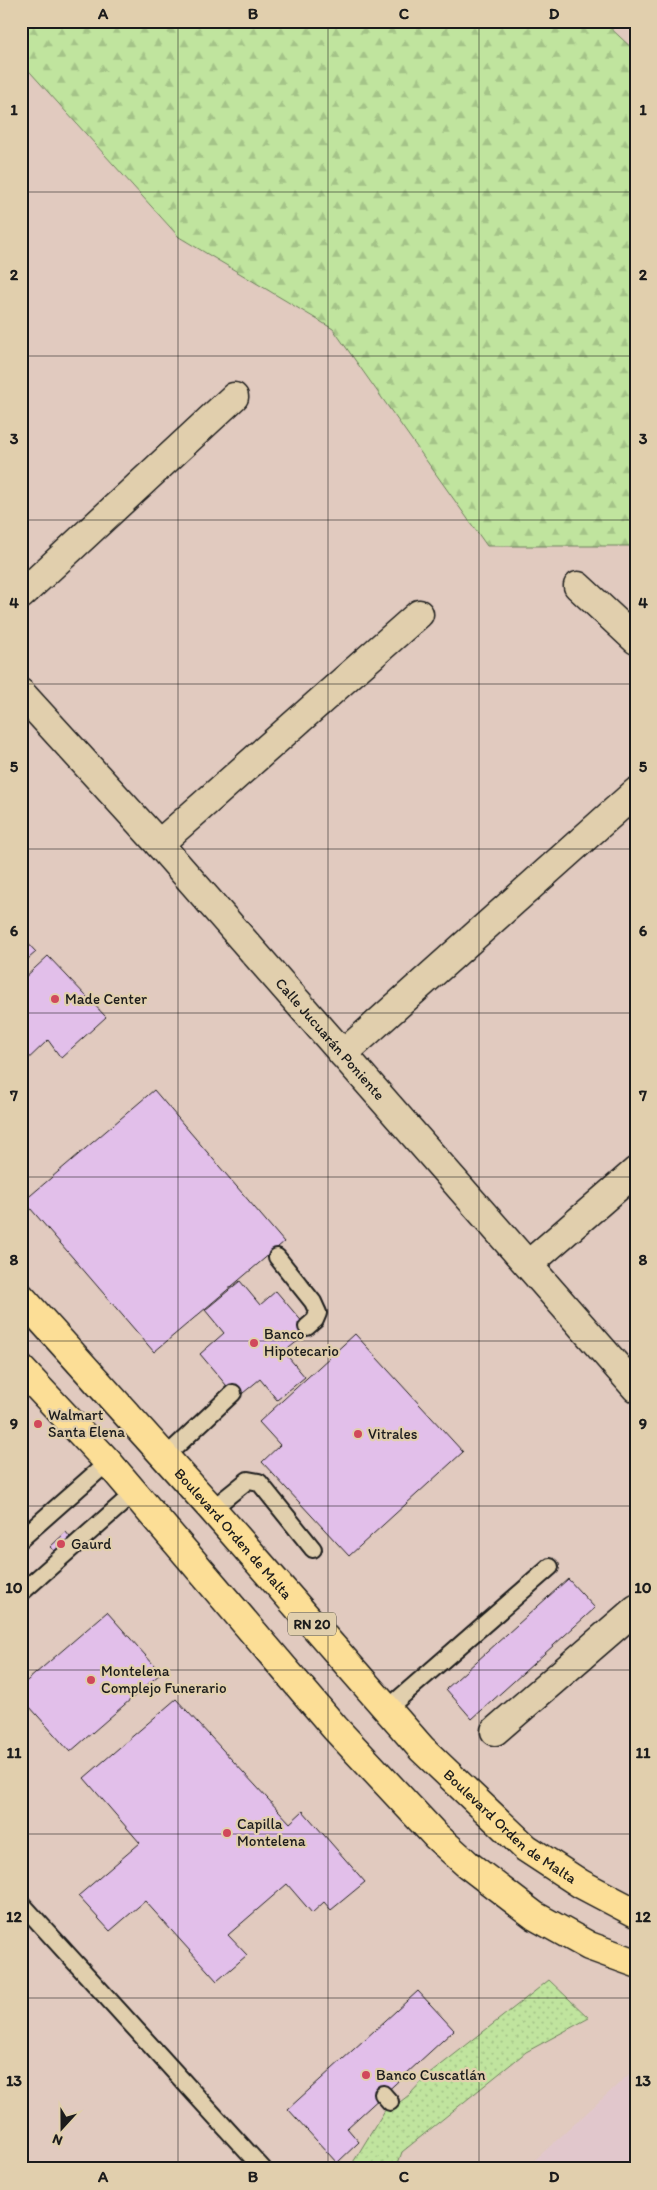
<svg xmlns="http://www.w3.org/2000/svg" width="657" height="2190" viewBox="0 0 657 2190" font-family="Itim,sans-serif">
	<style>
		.built { fill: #e1c7cc }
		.grass { fill: url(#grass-dots); stroke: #6e805d }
		.forest { fill: url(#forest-firs); stroke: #6e805d }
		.building { fill: #e2bfea; stroke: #1c1c1c }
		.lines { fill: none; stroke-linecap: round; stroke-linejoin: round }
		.service-casing { stroke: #1c1c1c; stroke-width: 20 }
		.minor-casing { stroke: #1c1c1c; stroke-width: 31 }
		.trunk-casing { stroke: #1c1c1c; stroke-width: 31 }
		.service { stroke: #e1cfad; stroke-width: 16 }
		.minor { stroke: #e1cfad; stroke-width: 28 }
		.trunk { stroke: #fcde96; stroke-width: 28 }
		.grid { fill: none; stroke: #1c1c1c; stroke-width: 1; stroke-opacity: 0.55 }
		.poi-dot { fill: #d1495b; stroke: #e1cfad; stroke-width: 2 }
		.labels { text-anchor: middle; stroke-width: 4.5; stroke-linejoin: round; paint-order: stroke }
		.shield { fill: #e1cfad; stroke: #575248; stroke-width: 1 }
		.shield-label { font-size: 14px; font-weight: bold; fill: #1c1c1c }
		.poi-label { font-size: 15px; fill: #1c1c1c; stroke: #e1cfad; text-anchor: start }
		.street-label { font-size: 15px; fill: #1c1c1c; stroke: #e1cfad }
		.neatline { fill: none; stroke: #1c1c1c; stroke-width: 2 }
		.grid-label { font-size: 16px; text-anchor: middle; font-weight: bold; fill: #1c1c1c }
	</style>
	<defs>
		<pattern id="grass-dots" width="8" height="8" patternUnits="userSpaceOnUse" patternTransform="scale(1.25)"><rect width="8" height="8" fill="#c0e49e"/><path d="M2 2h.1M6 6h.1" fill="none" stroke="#a4c388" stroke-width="1.8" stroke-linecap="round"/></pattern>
		<pattern id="forest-firs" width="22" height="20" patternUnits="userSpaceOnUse" patternTransform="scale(1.25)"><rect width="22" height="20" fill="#c0e49e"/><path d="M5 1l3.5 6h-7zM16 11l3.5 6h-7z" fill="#a4c388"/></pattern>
	</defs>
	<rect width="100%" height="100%" fill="#e1cabf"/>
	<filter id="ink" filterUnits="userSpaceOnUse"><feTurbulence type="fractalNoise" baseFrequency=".02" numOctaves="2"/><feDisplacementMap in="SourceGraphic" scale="10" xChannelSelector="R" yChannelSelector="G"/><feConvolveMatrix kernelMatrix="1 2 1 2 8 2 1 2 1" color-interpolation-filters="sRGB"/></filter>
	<g filter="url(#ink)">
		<!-- built -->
		<path class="built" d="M636 2068V2169H525Z"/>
		<!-- grass -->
		<path class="grass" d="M549 1980 589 2018 526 2052 402 2152 396 2169H349L390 2102H400L409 2095 427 2076Z"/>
		<!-- forest -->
		<path class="forest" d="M21 21H603L636 52V546H487L333 329 179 237 21 62Z"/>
		<!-- building -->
		<path class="building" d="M21 936 36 952 21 965Z
			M48 956 106 1017 61 1058 48 1040 21 1066V981Z
			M154 1090 284 1242 154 1352 24 1201Z
			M240 1281 260 1305 276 1291 310 1331 284 1352 305 1377 277 1400 260 1379 237 1398 200 1354 224 1333 205 1310Z
			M355 1334 463 1452 349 1556 262 1462 280 1445 259 1422Z
			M66 1532 73 1541 58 1554 50 1547Z
			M568 1579 595 1608 472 1719 446 1689Z
			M107 1612 161 1673 70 1752 21 1697V1686Z
			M176 1699 290 1823 303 1811 365 1882 331 1910 324 1902 312 1913 287 1884 228 1935 247 1955 217 1981 145 1901 110 1931 78 1896 140 1843 84 1778Z
			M418 1991 454 2030 347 2128 359 2142 337 2163 288 2109Z"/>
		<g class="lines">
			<defs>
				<path id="service" d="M277 1257 313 1302 318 1313 315 1320 307 1327
					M165 1457 233 1393
					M212 1509 248 1480 259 1482 313 1549
					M21 1539 108 1462
					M21 1593 134 1493
					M387 1709 550 1567
					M21 1903 263 2169
					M383 2094 390 2102"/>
				<g id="minor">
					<path d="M578 586 636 640"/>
					<path d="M21 595 234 397"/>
					<path id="s1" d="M21 693 159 844 636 1388"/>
					<path d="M159 844 419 614"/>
					<path d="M343 1054 636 792"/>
					<path d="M529 1264 636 1171"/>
					<path d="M495 1731 636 1609"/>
				</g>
				<g id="trunk">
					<path id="s2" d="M21 1297 212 1509 422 1749 526 1848 581 1884 636 1913"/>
					<path d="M21 1369 108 1462 335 1728 436 1836 467 1864 535 1916 589 1946 636 1963"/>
				</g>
			</defs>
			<!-- service casing -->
			<use href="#service" class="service-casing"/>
			<!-- minor casing -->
			<use href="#minor" class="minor-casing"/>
			<!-- trunk casing -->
			<use href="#trunk" class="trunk-casing"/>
			<!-- service -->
			<use href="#service" class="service"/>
			<!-- minor -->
			<use href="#minor" class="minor"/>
			<!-- trunk -->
			<use href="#trunk" class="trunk"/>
		</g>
	</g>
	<!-- grid -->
	<path class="grid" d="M178 21V2169M328 21V2169M479 21V2169M21 192H636M21 356H636M21 520H636M21 684H636M21 849H636M21 1013H636M21 1177H636M21 1341H636M21 1506H636M21 1670H636M21 1834H636M21 1998H636"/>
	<!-- markers -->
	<g class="poi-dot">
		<circle cx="55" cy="999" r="5"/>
		<circle cx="254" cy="1343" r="5"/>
		<circle cx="38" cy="1424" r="5"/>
		<circle cx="358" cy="1434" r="5"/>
		<circle cx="61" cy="1544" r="5"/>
		<circle cx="91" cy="1680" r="5"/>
		<circle cx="227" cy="1833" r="5"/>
		<circle cx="366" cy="2075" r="5"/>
	</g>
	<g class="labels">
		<!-- shield labels -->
		<rect class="shield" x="288" y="1612.5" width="48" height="23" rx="4"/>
		<g class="shield-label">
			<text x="312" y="1629">RN 20</text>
		</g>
		<!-- poi labels -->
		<g class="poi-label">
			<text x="65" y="1004">Made Center</text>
			<text x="264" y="1339">Banco<tspan x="264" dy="17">Hipotecario</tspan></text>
			<text x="48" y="1420">Walmart<tspan x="48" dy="17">Santa Elena</tspan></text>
			<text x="368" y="1439">Vitrales</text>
			<text x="71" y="1549">Gaurd</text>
			<text x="101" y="1676">Montelena<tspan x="101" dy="17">Complejo Funerario</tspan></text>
			<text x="237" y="1829">Capilla<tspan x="237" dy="17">Montelena</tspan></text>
			<text x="376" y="2080">Banco Cuscatlán</text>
		</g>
		<!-- street labels -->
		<g class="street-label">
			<text dy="5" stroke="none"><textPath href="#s1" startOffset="464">Calle Jucuarán Poniente</textPath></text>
			<text dy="5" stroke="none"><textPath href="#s2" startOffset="318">Boulevard Orden de Malta</textPath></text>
			<text dy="5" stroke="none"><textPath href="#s2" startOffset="722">Boulevard Orden de Malta</textPath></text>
		</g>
	</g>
	<!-- margin -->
	<rect width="657" height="2190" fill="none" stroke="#e1cfad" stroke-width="55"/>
	<!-- north arrow -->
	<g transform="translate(62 2128) rotate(201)" stroke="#e1cfad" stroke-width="4" paint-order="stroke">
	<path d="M0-4L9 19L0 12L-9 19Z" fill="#1c1c1c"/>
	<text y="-8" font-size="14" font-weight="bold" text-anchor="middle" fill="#1c1c1c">N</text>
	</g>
	<rect x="28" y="28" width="602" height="2134" class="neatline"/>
	<g class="grid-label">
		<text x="103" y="19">A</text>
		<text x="253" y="19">B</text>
		<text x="404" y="19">C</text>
		<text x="554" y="19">D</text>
		<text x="14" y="115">1</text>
		<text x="643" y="115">1</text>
		<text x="14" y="280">2</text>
		<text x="643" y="280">2</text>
		<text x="14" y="444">3</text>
		<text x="643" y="444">3</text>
		<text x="14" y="608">4</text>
		<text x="643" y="608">4</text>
		<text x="14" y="772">5</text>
		<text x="643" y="772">5</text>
		<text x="14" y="936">6</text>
		<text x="643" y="936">6</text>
		<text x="14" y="1101">7</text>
		<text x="643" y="1101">7</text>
		<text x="14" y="1265">8</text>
		<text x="643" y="1265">8</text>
		<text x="14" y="1429">9</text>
		<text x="643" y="1429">9</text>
		<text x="14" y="1593">10</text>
		<text x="643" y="1593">10</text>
		<text x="14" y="1758">11</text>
		<text x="643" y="1758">11</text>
		<text x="14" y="1922">12</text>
		<text x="643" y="1922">12</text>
		<text x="14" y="2086">13</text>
		<text x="643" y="2086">13</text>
		<text x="103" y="2182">A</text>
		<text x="253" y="2182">B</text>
		<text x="404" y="2182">C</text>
		<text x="554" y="2182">D</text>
	</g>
</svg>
